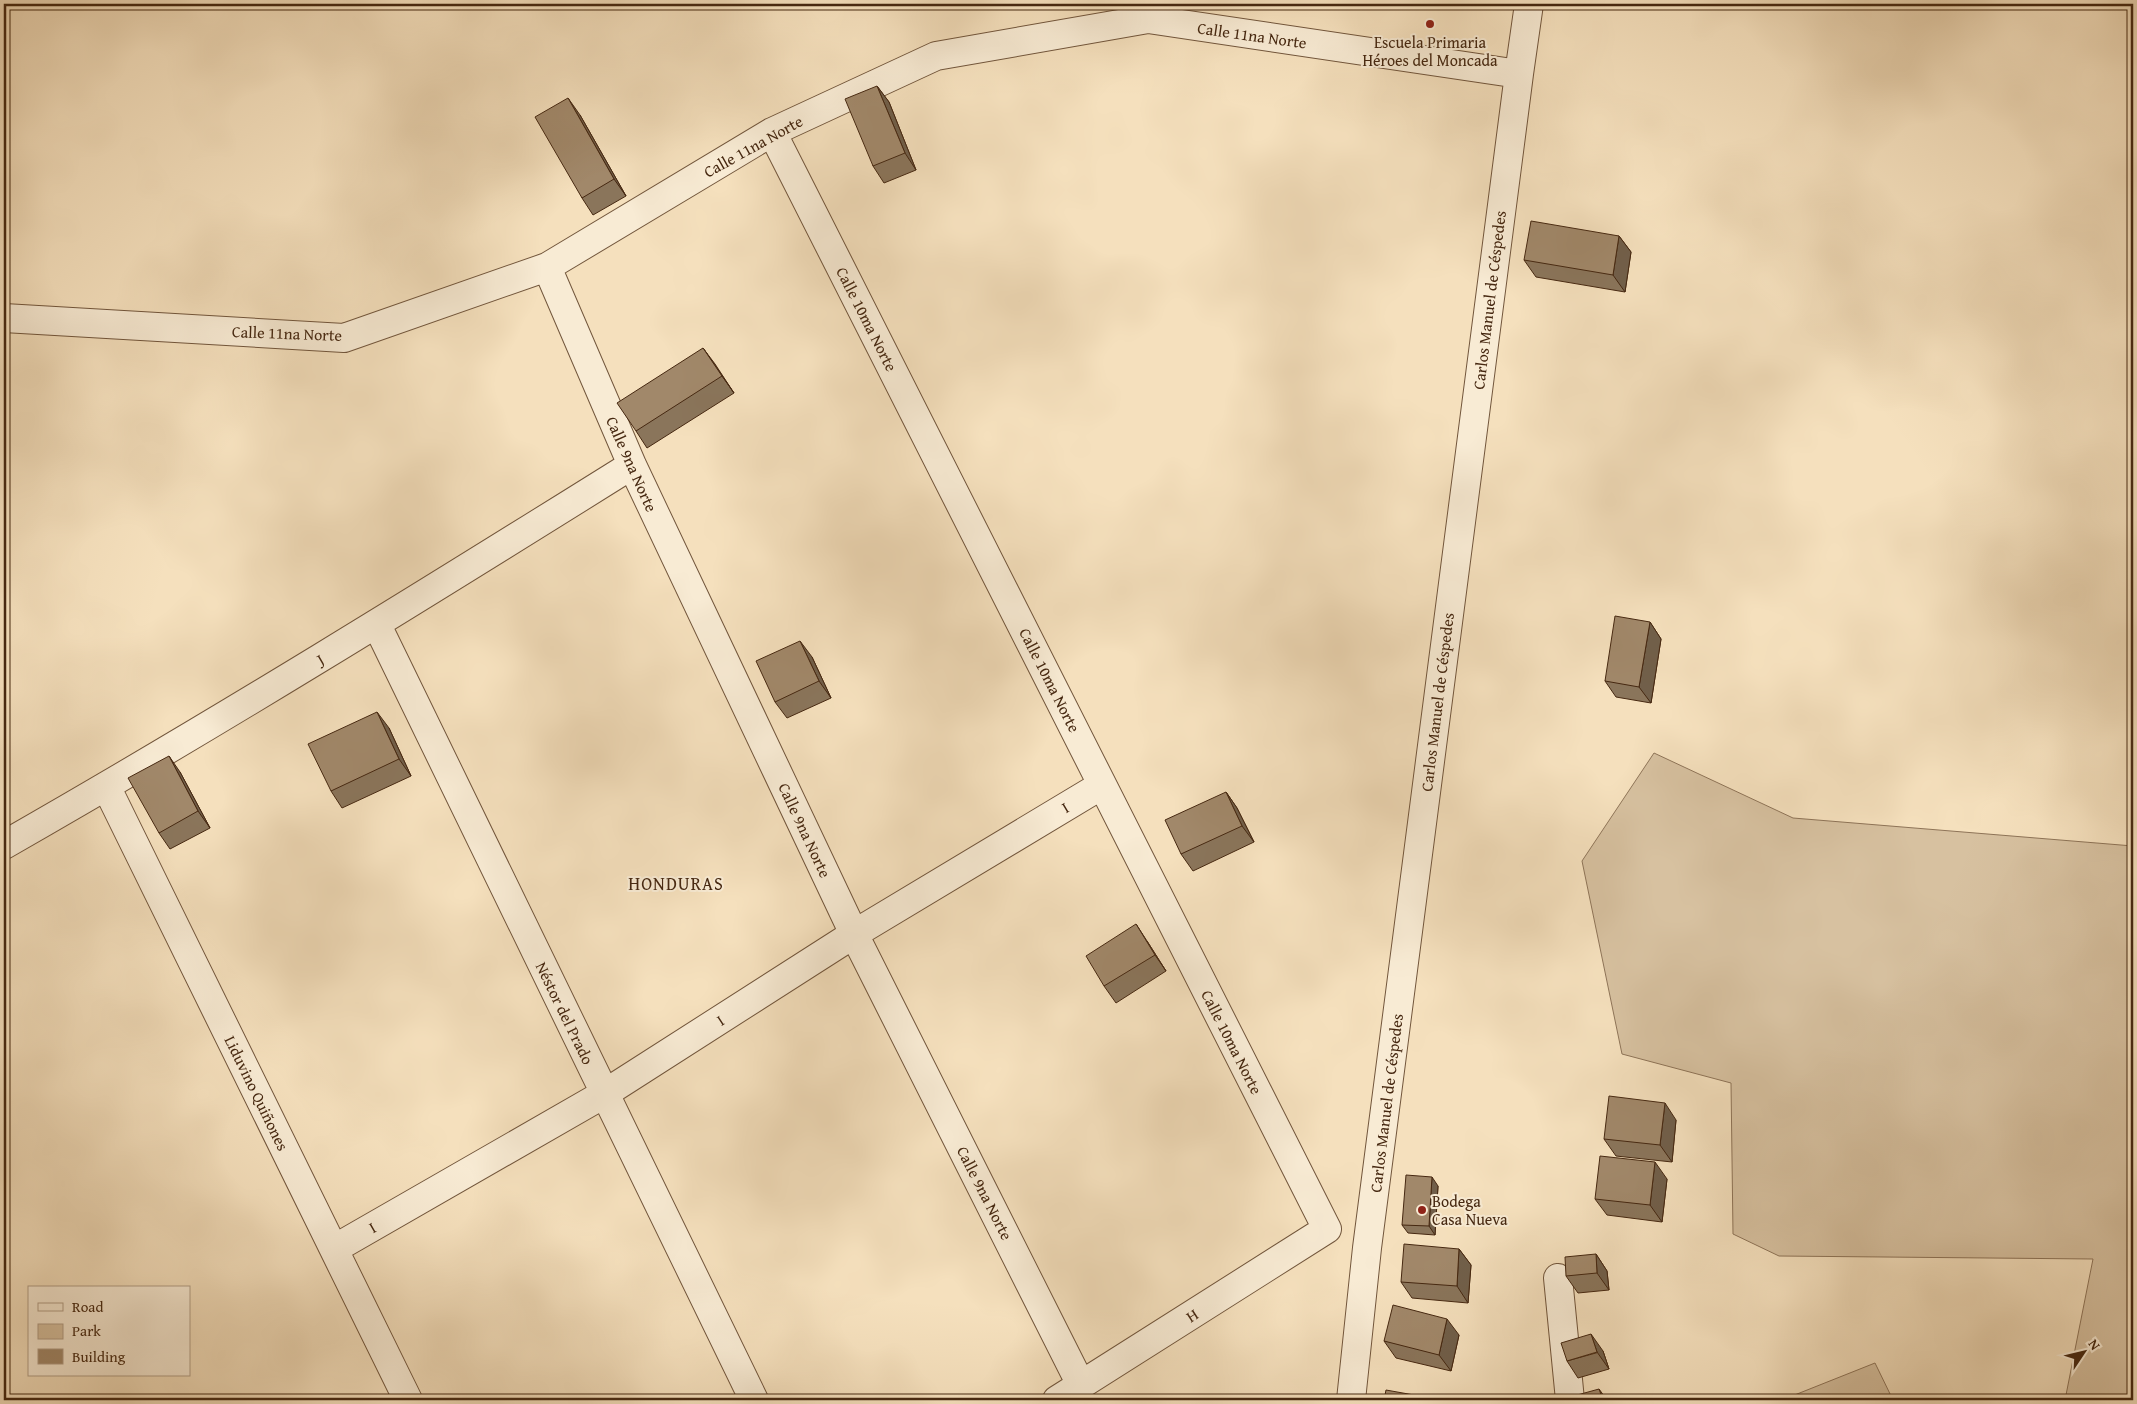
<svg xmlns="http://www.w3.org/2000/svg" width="2137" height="1404" viewBox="0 0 2137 1404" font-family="'Gentium Book Plus',serif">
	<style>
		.green { fill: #d7c1a0; stroke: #8e7458 }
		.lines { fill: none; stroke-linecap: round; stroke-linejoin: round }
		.minor-casing { stroke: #72563c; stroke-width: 30 }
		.minor { stroke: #f8ebd4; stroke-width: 28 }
		.wall { fill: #8a755b; stroke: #462811 }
		.shaded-wall { fill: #715f4a; stroke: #462811 }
		.building { fill: #a1886a; stroke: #462811 }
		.poi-dot { fill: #8f2418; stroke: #f8ebd4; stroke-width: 2 }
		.labels { text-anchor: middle; stroke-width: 4; stroke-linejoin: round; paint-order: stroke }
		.street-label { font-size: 16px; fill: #462811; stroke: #f8ebd4 }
		.poi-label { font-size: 16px; fill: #462811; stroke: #f8ebd4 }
		.neighbourhood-label { font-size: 18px; letter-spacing: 1px; fill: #462811; stroke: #f8ebd4 }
	</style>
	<rect width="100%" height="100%" fill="#f5e0bd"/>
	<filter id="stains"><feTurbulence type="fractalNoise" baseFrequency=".004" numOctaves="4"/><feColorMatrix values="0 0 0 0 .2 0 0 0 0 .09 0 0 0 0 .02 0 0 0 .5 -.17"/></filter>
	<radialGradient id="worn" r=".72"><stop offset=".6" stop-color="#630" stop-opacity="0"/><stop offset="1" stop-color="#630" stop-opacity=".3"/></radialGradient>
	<!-- green -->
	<path class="green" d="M1654 753 1793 818 2133 846V1400H2065L2093 1259 1779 1256 1733 1234 1731 1083 1622 1054 1582 861Z
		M1875 1363 1893 1400H1782Z"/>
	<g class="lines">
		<defs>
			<path id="minor" d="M772 132 1327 1229
				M547 267 632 465 854 934 1081 1385
				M4 318 344 338 547 267 772 132 936 56 1148 19 1519 74
				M377 625 754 1400
				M106 786 408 1400
				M4 845C216 724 424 595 632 465
				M334 1249 604 1094 854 934 1102 785
				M1558 1278 1570 1400
				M1057 1400 1327 1229
				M1351 1400 1367 1248 1519 74 1529 4"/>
		</defs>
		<!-- minor casing -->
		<use href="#minor" class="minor-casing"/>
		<!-- minor -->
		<use href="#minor" class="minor"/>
	</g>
	<!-- wall -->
	<path class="wall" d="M877 86 889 102 916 170 884 183 873 166Z
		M580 115 626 196 593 215 582 198Z
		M1619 236 1631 252 1625 292 1536 277 1524 260Z
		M703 348 734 393 647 448 636 431Z
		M1650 622 1661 639 1651 703 1616 697 1605 681Z
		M812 657 831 698 787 718 775 702Z
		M389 728 411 776 342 808 331 791Z
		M180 772 210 828 170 849 159 833Z
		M1226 792 1237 808 1254 842 1193 871 1181 854Z
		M1147 941 1166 971 1116 1003 1104 986Z
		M1676 1120 1672 1162 1616 1156 1604 1139Z
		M1667 1179 1662 1222 1607 1215 1595 1199Z
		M1438 1186 1435 1235 1408 1233 1402 1225Z
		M1459 1249 1471 1265 1468 1303 1412 1298 1401 1282Z
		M1596 1254 1607 1271 1609 1290 1578 1293 1566 1276Z
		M1459 1335 1451 1371 1396 1358 1384 1341Z
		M1603 1351 1609 1369 1578 1378 1567 1361Z"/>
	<!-- shaded-wall -->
	<path class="shaded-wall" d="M877 86 889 102 916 170 905 153Z
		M568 98 580 115 626 196 614 179Z
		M1619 236 1631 252 1625 292 1613 275Z
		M703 348 715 364 734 393 722 376Z
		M1650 622 1661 639 1651 703 1639 687Z
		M800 641 812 657 831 698 819 681Z
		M377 712 389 728 411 776 399 759Z
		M169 756 180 772 210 828 198 811Z
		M1226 792 1237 808 1254 842 1242 826Z
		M1136 924 1147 941 1166 971 1155 955Z
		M1665 1103 1676 1120 1672 1162 1660 1145Z
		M1655 1162 1667 1179 1662 1222 1650 1205Z
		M1432 1177 1438 1186 1435 1235 1429 1226Z
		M1459 1249 1471 1265 1468 1303 1457 1286Z
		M1596 1254 1607 1271 1609 1290 1597 1273Z
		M1447 1319 1459 1335 1451 1371 1439 1355Z
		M1591 1334 1603 1351 1609 1369 1597 1352Z
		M1599 1389 1607 1400H1603Z"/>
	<!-- building -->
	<path class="building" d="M877 86 905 153 873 166 845 99Z
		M568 98 614 179 582 198 535 117Z
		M1531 221 1619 236 1613 275 1524 260Z
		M703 348 722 376 636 431 617 403Z
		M1615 616 1650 622 1639 687 1605 681Z
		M800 641 819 681 775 702 756 661Z
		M377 712 399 759 331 791 308 744Z
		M169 756 198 811 159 833 128 778Z
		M1226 792 1242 826 1181 854 1165 820Z
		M1136 924 1155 955 1104 986 1086 956Z
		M1609 1096 1665 1103 1660 1145 1604 1139Z
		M1600 1156 1655 1162 1650 1205 1595 1199Z
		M1406 1175 1432 1177 1429 1226 1402 1225Z
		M1404 1244 1459 1249 1457 1286 1401 1282Z
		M1596 1254 1597 1273 1566 1276 1565 1257Z
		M1393 1305 1447 1319 1439 1355 1384 1341Z
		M1591 1334 1597 1352 1567 1361 1561 1343Z
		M1599 1389 1603 1400H1570V1397Z
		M1386 1390 1442 1400H1384Z"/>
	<!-- markers -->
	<g class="poi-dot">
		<circle cx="1430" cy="24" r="5"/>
		<circle cx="1422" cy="1210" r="5"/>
	</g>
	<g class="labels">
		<!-- street labels -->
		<g class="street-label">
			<text transform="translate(1252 35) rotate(8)" y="6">Calle 11na Norte</text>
			<text transform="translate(753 146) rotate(-29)" y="6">Calle 11na Norte</text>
			<text transform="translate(1489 300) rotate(-83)" y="6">Carlos Manuel de Céspedes</text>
			<text transform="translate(867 319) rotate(63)" y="6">Calle 10ma Norte</text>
			<text transform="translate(287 333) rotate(2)" y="6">Calle 11na Norte</text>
			<text transform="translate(632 464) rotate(66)" y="6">Calle 9na Norte</text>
			<text transform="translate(320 659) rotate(-31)" y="6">J</text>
			<text transform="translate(1050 680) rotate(63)" y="6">Calle 10ma Norte</text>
			<text transform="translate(1437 702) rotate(-83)" y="6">Carlos Manuel de Céspedes</text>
			<text transform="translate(1065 807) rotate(-31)" y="6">I</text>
			<text transform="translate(805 830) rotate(65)" y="6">Calle 9na Norte</text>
			<text transform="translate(565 1013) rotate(64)" y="6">Néstor del Prado</text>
			<text transform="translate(720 1020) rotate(-33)" y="6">I</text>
			<text transform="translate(1232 1042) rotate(63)" y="6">Calle 10ma Norte</text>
			<text transform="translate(257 1093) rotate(64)" y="6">Liduvino Quiñones</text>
			<text transform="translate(1386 1103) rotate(-83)" y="6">Carlos Manuel de Céspedes</text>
			<text transform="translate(985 1193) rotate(63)" y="6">Calle 9na Norte</text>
			<text transform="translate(372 1227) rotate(-30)" y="6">I</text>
			<text transform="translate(1192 1315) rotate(-33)" y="6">H</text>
		</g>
		<!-- poi labels -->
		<g class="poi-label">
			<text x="1430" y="48">Escuela Primaria<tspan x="1430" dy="18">Héroes del Moncada</tspan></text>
			<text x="1432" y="1207" text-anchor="start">Bodega<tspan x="1432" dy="18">Casa Nueva</tspan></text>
		</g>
		<!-- neighbourhood labels -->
		<g class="neighbourhood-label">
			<text x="676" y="890">HONDURAS</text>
		</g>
	</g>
	<!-- margin -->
	<rect width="2137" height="1404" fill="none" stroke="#f5e0bd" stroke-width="20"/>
	<rect x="5" y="5" width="2127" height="1394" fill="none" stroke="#462811" stroke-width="2.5"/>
	<rect x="10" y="10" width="2117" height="1384" fill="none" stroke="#462811"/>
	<!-- legend -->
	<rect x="28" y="1286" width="162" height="90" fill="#f8ebd4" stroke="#b19d86"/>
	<rect x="38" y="1303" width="25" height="8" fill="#f8ebd4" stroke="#b19d86"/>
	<text x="72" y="1312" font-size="15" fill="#462811">Road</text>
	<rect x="38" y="1324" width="25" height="15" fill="#d7c1a0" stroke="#b19d86"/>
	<text x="72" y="1336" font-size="15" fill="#462811">Park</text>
	<rect x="38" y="1349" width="25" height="15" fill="#a1886a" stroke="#b19d86"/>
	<text x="72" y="1362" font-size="15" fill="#462811">Building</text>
	<!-- north arrow -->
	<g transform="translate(2084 1352) rotate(55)" stroke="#f8ebd4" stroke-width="4" paint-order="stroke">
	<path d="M0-4L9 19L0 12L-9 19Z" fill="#462811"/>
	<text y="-8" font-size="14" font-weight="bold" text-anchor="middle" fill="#462811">N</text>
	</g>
	<rect width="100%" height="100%" filter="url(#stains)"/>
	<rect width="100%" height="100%" fill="url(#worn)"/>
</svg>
